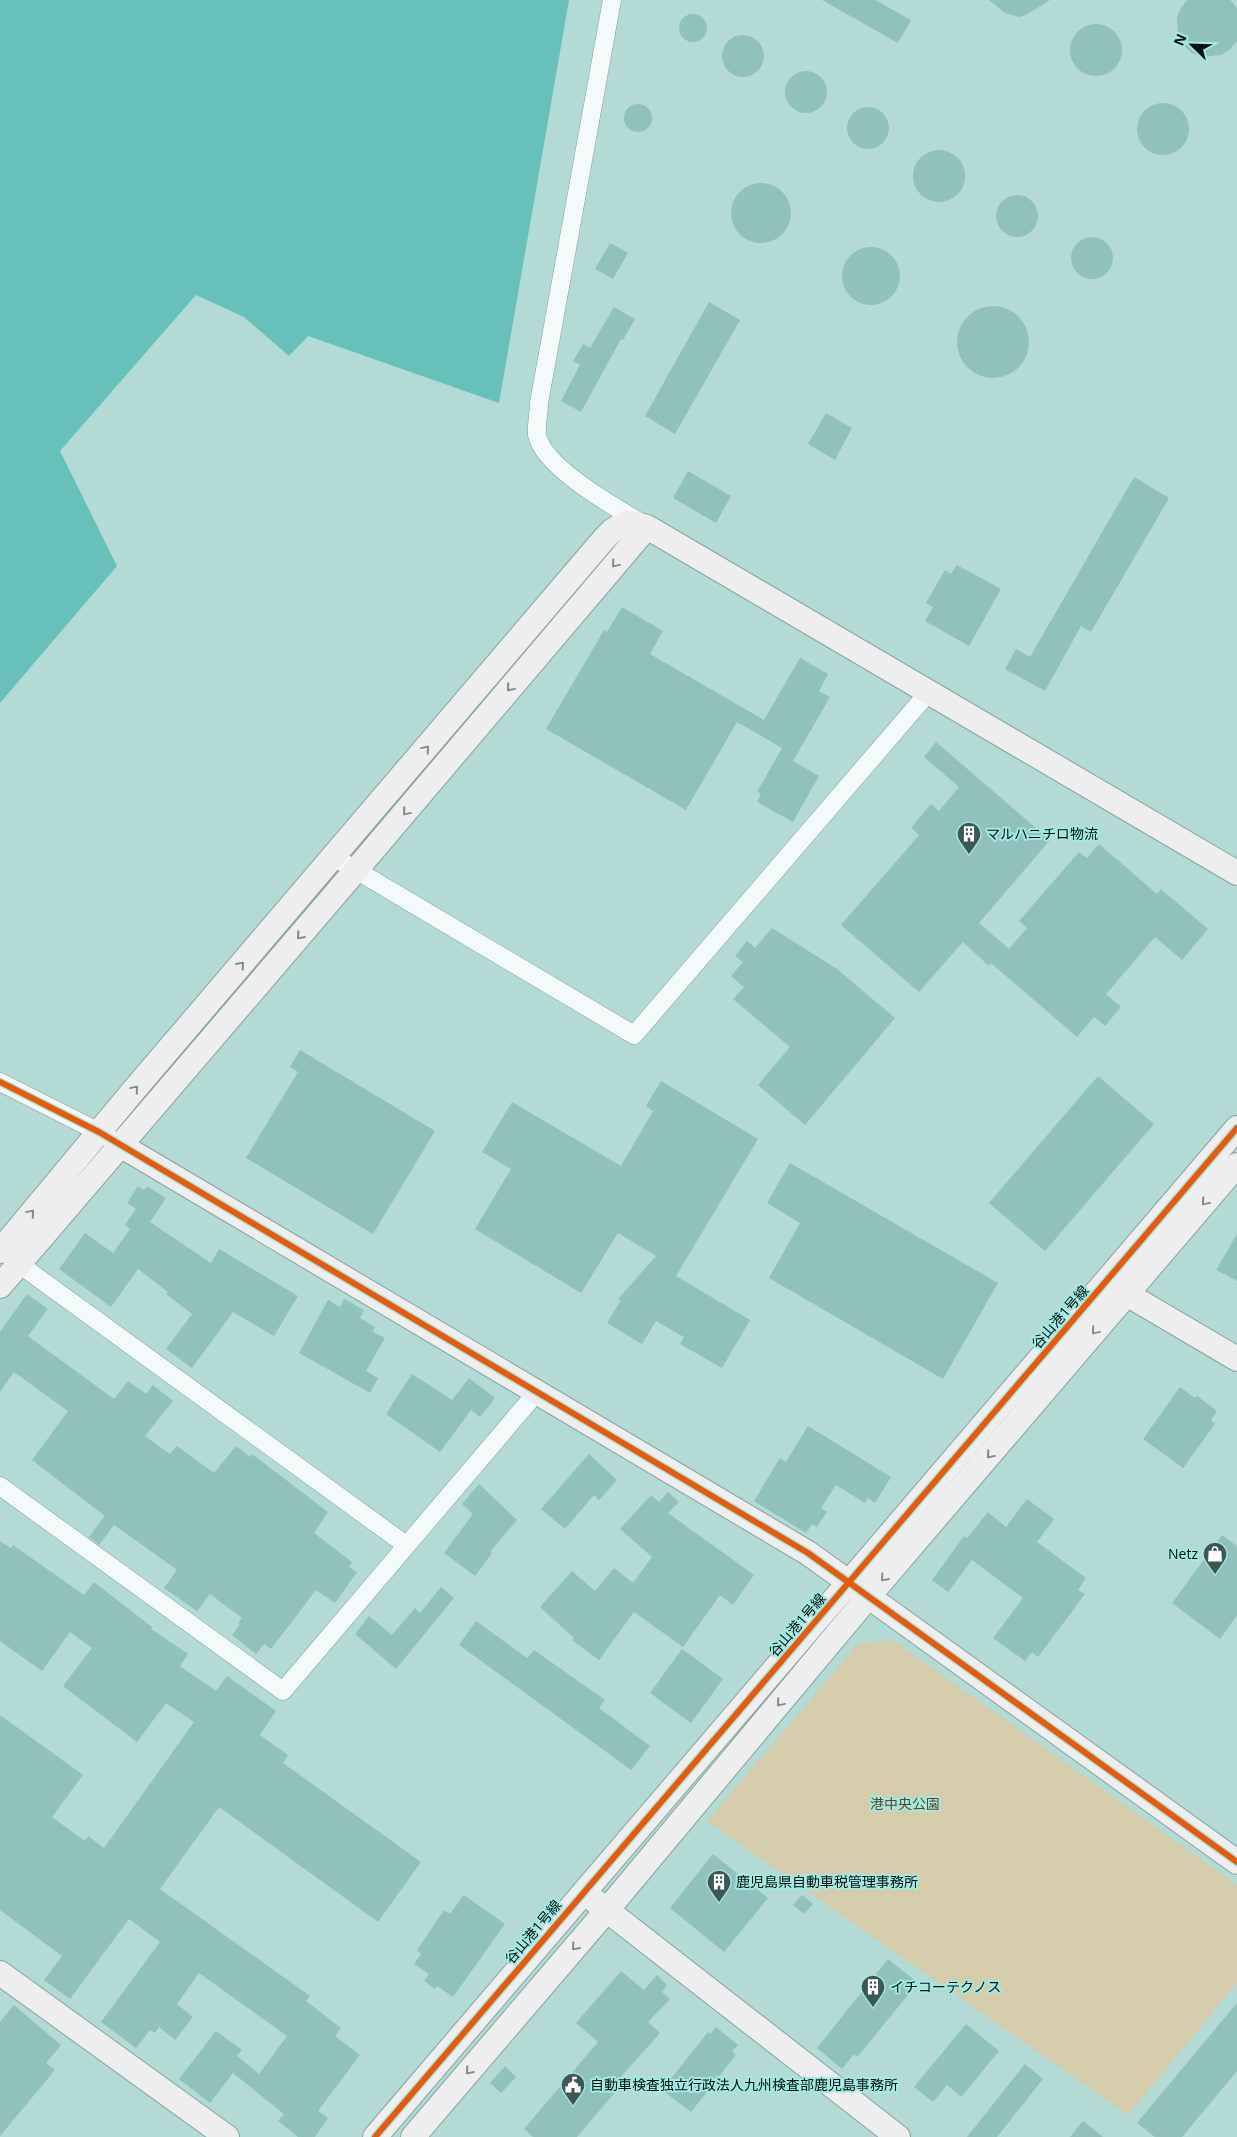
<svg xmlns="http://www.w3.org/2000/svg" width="1237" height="2137" viewBox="0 0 1237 2137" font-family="'Open Sans','Noto Sans JP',sans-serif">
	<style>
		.green { fill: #d5ccac }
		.water { fill: #67c1ba }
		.building { fill: #91c1bc }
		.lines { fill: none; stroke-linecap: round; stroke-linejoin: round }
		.street-casing { stroke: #85a3a0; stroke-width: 19 }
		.secondary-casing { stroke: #85a3a0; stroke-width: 26 }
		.street { stroke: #f4f9f9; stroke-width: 18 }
		.secondary { stroke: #eee; stroke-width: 24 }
		.cycleway-casing { stroke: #a4e9e2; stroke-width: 9 }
		.cycleway { stroke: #e8590c; stroke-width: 6 }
		.oneway { stroke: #838b8a }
		.labels { text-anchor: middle; stroke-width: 4; stroke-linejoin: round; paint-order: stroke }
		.poi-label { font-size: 14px; fill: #00110f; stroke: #a4e9e2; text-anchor: start }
		.street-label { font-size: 14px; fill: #00110f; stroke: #a4e9e2 }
		.park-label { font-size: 14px; fill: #614523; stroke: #a4e9e2 }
	</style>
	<rect width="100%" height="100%" fill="#b3dad5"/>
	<!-- green -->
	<path class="green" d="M893 1640 1237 1885V1983L1128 2115 707 1821 859 1643Z"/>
	<!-- water -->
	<path class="water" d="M0 0H569L499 403 308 336 289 356 244 317 196 295 60 451 117 566 0 703Z"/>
	<!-- building -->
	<path class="building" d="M822 0H875L911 20 898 43Z
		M989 0H1050L1026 15 1019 17 1005 13Z
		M1187 0H1230L1233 3 1237 9V41L1230 49 1221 55 1201 57 1192 53 1184 46 1178 38 1177 17 1181 8Z
		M679 28a14 14 0 1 1 28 0a14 14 0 1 1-28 0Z
		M1070 50a26 26 0 1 1 52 0a26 26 0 1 1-52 0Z
		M722 56a21 21 0 1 1 42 0a21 21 0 1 1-42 0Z
		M785 92a21 21 0 1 1 42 0a21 21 0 1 1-42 0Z
		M1137 129a26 26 0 1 1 52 0a26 26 0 1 1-52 0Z
		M624 118a14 14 0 1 1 28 0a14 14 0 1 1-28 0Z
		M847 128a21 21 0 1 1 42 0a21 21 0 1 1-42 0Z
		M913 176a26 26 0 1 1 52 0a26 26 0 1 1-52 0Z
		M731 213a30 30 0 1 1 60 0a30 30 0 1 1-60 0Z
		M996 216a21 21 0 1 1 42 0a21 21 0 1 1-42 0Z
		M1071 258a21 21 0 1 1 42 0a21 21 0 1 1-42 0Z
		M610 243 628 253 613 279 595 269Z
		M842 276a29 29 0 1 1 58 0a29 29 0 1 1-58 0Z
		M709 302 740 320 675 434 645 416Z
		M957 342a36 36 0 1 1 72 0a36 36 0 1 1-72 0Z
		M614 307 635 319 623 340 621 339 581 412 561 401 580 365 573 361 583 344 590 348Z
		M826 413 852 428 835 460 808 444Z
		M688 471 731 496 716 523 673 498Z
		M1134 477 1169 498 1091 632 1081 626 1045 691 1005 669 1016 649 1030 657Z
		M957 565 1001 589 969 646 925 621 933 607 926 603 945 570 951 574Z
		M622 607 663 631 650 654 764 720 800 658 828 674 819 691 830 697 793 761 819 776 793 822 757 802 761 794 757 792 782 748 737 722 686 810 546 729 604 630 607 632Z
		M936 742 1050 840 979 923 1009 949 1027 928 1019 921 1079 852 1087 858 1099 844 1157 894 1161 889 1208 929 1182 960 1155 937 1106 994 1121 1007 1105 1026 1094 1017 1077 1037 991 963 989 966 963 942 919 992 841 925 919 835 911 828 931 804 939 811 959 787 924 757Z
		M772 928 837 969 895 1018 805 1125 758 1085 790 1047 733 999 744 987 731 976 743 962 735 956 747 941 755 948Z
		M300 1050 435 1131 373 1234 246 1158 298 1072 290 1067Z
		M1098 1076 1154 1124 1045 1251 989 1203Z
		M661 1081 758 1139 676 1276 750 1320 722 1368 680 1344 684 1337 656 1321 642 1344 607 1323 621 1300 618 1299 656 1256 618 1233 581 1293 475 1229 511 1169 482 1152 512 1102 621 1166 653 1111 646 1106Z
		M790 1163 998 1283 943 1379 769 1278 800 1223 767 1203Z
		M138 1186 144 1190 147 1186 166 1198 150 1222 211 1263 219 1249 298 1296 274 1336 233 1312 192 1368 166 1349 192 1314 166 1294 168 1292 138 1269 111 1307 59 1269 85 1233 113 1253 130 1229 125 1225 136 1209 127 1203Z
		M1237 1234V1281L1216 1270Z
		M27 1294 48 1309 28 1336 114 1399 128 1381 146 1394 153 1385 173 1401 145 1436 170 1454 177 1446 214 1473 236 1446 250 1457 252 1454 328 1512 314 1533 352 1562 349 1567 357 1572 335 1603 316 1590 271 1649 264 1644 256 1654 232 1635 240 1624 238 1623 242 1618 210 1594 197 1611 164 1588 177 1570 141 1544 114 1525 99 1545 89 1537 105 1516 32 1460 68 1411 14 1372 0 1392V1332Z
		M344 1299 364 1310 360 1318 375 1327 373 1332 385 1338 366 1371 378 1378 370 1393 299 1353 328 1300 340 1307Z
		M412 1374 452 1400 469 1378 495 1398 480 1417 471 1410 440 1452 386 1414Z
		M1180 1387 1195 1398 1197 1396 1217 1411 1211 1420 1215 1424 1183 1468 1143 1439Z
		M808 1426 891 1477 875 1503 868 1498 865 1503 836 1485 821 1508 827 1512 817 1527 812 1524 806 1533 754 1501 780 1458 786 1462Z
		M589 1454 617 1480 599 1500 594 1495 565 1529 541 1509Z
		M479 1484 517 1520 490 1552 492 1553 475 1576 444 1553 473 1514 462 1504Z
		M668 1492 679 1502 668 1513 754 1575 733 1605 720 1595 683 1647 634 1612 599 1660 572 1640 574 1638 540 1607 572 1571 595 1591 614 1568 633 1583 652 1557 620 1529 651 1495 659 1502Z
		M1027 1499 1054 1519 1037 1542 1086 1578 1078 1590 1085 1594 1038 1657 1032 1652 1025 1661 993 1638 1023 1598 972 1560 948 1592 932 1580 964 1536 967 1538 988 1512 1006 1527Z
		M1222 1535 1237 1546V1615L1220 1639 1172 1603Z
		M0 1541 11 1548 13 1545 84 1595 94 1582 152 1627 151 1629 188 1654 180 1666 216 1691 227 1676 276 1711 260 1735 288 1755 283 1763 421 1862 378 1922 219 1807 160 1889 310 1996 306 2001 341 2028 335 2036 360 2055 318 2111 328 2118 315 2137H298L278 2121 284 2114 233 2073 210 2103 179 2079 216 2031 242 2050 237 2056 259 2074 287 2036 199 1973 177 2004 193 2017 175 2040 159 2027 155 2033 150 2030 136 2048 101 2022 160 1942 129 1919 70 1999 44 1980 62 1956 0 1910V1715L83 1775 52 1817 85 1841 88 1836 104 1848 194 1722 166 1703 137 1742 63 1686 92 1648 70 1632 42 1671 0 1641Z
		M441 1587 454 1598 396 1669 355 1634 369 1616 392 1635 415 1608 420 1613Z
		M476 1621 527 1658 534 1650 605 1700 599 1708 650 1746 631 1770 459 1645Z
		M682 1649 723 1679 691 1723 650 1693Z
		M713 1854 768 1898 724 1952 670 1908Z
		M464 1895 505 1924 453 1997 437 1986 435 1989 424 1981 429 1974 414 1964 421 1954 417 1950 444 1910 450 1914Z
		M802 1895 813 1904 804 1914 793 1905Z
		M888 1959 918 1983 857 2057 854 2054 842 2069 817 2048Z
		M621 1971 644 1990 657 1975 667 1985 662 1992 670 1999 648 2022 660 2033 619 2079 623 2083 577 2137H533L524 2129 598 2042 576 2023Z
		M1237 2003V2071L1182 2137H1155L1137 2123Z
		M14 2005 61 2045 46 2063 55 2070 0 2136V2022Z
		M966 2024 999 2051 961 2097 947 2085 933 2102 914 2087Z
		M716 2027 738 2045 732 2051 736 2055 691 2112 662 2090 708 2032 710 2034Z
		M1025 2064 1043 2079 997 2137H967Z
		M505 2066 516 2077 501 2093 490 2083Z
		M1083 2121 1103 2137H1070Z"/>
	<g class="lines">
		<defs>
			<path id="street" d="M612 0 539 403C539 413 536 425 537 435 544 468 615 507 643 524
				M334 857 634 1035 928 693
				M0 1082 99 1132 120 1145
				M19 1264 406 1545
				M0 1486 283 1691 537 1392"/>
			<path id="secondary" d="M120 1145 808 1553 1237 1862
				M0 1251 134 1090 604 539 613 530 627 522 647 527 1237 873
				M0 1286 356 870 647 527
				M1113 1286 1237 1359
				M595 1901 898 2137
				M0 1973 227 2137
				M375 2137 1237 1128
				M413 2137 607 1910 868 1597 1237 1165"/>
		</defs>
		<!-- street casing -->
		<use href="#street" class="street-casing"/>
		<!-- secondary casing -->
		<use href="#secondary" class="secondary-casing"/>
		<!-- street -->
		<use href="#street" class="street"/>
		<!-- secondary -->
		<use href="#secondary" class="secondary"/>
		<defs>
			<path id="cycleway" d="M0 1082 99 1132 808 1553 1237 1862
				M375 2137 1237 1128"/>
		</defs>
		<!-- cycleway casing -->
		<use href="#cycleway" class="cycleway-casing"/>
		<!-- cycleway -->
		<use href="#cycleway" class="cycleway"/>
	</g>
	<!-- one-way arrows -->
	<defs><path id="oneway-chevron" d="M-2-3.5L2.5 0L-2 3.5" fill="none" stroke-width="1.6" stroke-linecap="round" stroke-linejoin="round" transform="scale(1.25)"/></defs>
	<g class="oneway">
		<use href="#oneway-chevron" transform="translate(615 564) rotate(130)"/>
		<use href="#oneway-chevron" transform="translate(510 688) rotate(130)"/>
		<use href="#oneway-chevron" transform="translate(426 749) rotate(-50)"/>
		<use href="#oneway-chevron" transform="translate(406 812) rotate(130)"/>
		<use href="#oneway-chevron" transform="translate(300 936) rotate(131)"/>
		<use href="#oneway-chevron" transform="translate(241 965) rotate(-49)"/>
		<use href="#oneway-chevron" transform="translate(135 1089) rotate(-50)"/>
		<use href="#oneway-chevron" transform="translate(1205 1202) rotate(130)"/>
		<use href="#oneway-chevron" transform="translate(31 1213) rotate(-50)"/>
		<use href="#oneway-chevron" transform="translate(1095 1331) rotate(130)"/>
		<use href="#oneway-chevron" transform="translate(990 1455) rotate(130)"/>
		<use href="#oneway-chevron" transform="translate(884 1578) rotate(131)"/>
		<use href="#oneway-chevron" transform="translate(780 1703) rotate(130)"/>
		<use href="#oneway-chevron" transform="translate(575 1947) rotate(131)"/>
		<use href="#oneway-chevron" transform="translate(469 2071) rotate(131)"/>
	</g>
	<!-- icons -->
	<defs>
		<symbol id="building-pin" viewBox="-11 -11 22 30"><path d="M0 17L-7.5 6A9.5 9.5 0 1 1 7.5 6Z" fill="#3f5754" stroke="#a4e9e2"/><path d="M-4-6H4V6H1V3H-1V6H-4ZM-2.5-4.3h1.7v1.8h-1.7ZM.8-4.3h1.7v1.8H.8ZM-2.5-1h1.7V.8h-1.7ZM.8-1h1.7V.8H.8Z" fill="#fff"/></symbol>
		<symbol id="shop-pin" viewBox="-11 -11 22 30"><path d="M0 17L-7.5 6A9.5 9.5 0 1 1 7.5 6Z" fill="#3f5754" stroke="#a4e9e2"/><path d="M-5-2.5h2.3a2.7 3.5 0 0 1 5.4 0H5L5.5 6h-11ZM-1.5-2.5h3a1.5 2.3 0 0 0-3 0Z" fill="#fff"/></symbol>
		<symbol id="civic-pin" viewBox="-11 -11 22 30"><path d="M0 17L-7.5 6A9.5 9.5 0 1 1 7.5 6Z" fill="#3f5754" stroke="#a4e9e2"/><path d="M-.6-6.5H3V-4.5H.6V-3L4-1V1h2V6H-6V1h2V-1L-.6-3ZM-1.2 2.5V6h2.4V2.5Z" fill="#fff"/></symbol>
	</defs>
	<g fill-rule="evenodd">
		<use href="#building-pin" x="955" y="820" width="28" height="38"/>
		<use href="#shop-pin" x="1201" y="1540" width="28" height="38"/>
		<use href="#building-pin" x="705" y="1868" width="28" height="38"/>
		<use href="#building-pin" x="859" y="1973" width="28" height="38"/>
		<use href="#civic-pin" x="559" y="2071" width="28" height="38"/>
	</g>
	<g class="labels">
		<!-- poi labels -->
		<g class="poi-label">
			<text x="986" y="839">マルハニチロ物流</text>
			<text x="1198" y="1559" text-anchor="end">Netz</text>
			<text x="736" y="1887">鹿児島県自動車税管理事務所</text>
			<text x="890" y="1992">イチコーテクノス</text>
			<text x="590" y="2090">自動車検査独立行政法人九州検査部鹿児島事務所</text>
		</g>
		<!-- street labels -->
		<g class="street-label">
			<text transform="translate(1060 1317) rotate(-49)" y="5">谷山港1号線</text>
			<text transform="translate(797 1625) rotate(-49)" y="5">谷山港1号線</text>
			<text transform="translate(533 1932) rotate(-50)" y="5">谷山港1号線</text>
		</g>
		<!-- park labels -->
		<g class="park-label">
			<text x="905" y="1809">港中央公園</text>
		</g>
	</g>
	<!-- north arrow -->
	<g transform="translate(1192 45) rotate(293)" stroke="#a4e9e2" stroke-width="4" paint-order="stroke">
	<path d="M0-4L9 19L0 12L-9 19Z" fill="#00110f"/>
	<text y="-8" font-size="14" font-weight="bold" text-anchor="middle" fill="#00110f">N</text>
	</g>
</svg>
